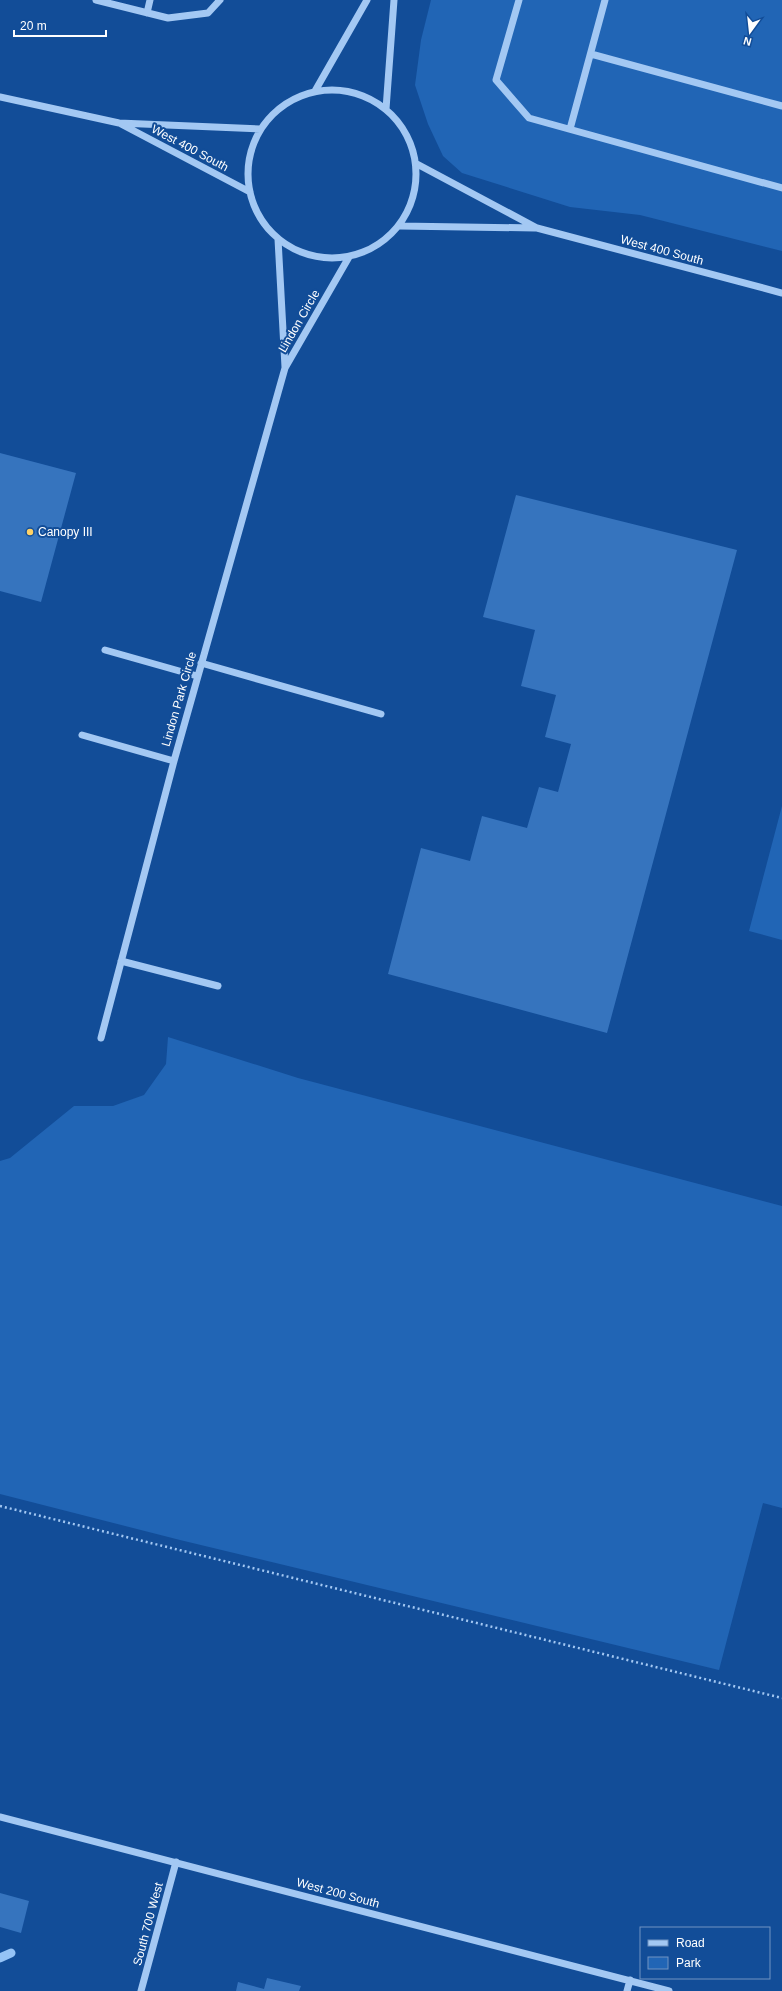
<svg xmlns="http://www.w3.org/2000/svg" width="782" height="1991" viewBox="0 0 782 1991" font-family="Arial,sans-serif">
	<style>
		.green { fill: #2165b5 }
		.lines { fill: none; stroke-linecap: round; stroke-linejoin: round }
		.stream { stroke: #95c3f6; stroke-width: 9 }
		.building { fill: #3674be }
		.path { stroke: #a3c8f3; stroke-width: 2.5; stroke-dasharray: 2 3; stroke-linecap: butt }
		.minor { stroke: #a3c8f3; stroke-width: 7 }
		.poi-dot { fill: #ffd266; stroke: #124d98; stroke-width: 1.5 }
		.labels { text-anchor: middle; stroke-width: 4; stroke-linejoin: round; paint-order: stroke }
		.street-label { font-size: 12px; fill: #fff; stroke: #124d98 }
		.poi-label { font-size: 12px; fill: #fff; stroke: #124d98; text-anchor: start }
	</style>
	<rect width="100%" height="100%" fill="#124d98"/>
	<!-- green -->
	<path class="green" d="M431 0H782V251L640 215 570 207 462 173 443 156 428 124 415 85 421 40Z
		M782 806V940L749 931Z
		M168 1037 298 1078 782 1206V1508L763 1503 719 1670 180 1540 0 1494V1161L10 1158 74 1106H113L144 1095 166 1064Z"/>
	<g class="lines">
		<!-- stream -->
		<path class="stream" d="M0 1958 11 1953"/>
	</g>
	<!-- building -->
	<path class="building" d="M0 453 76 473 41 602 0 591Z
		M516 495 737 550 607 1033 388 974 421 848 470 861 482 816 527 828 539 787 558 792 571 744 545 737 556 695 521 686 535 630 483 617Z
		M0 1893 29 1901 21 1933 0 1927Z
		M267 1978 301 1986 299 1991H236L238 1982 264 1989Z"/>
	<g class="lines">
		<!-- path -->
		<path class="path" d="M0 1506 782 1698"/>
		<!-- minor -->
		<path class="minor" d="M96 0 168 18 208 13 220 0
			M519 0 496 80 529 118 782 188
			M147 13 150 0
			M591 54 782 106
			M248 174a84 84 0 1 1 168 0a84 84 0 1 1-168 0Z
			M315 91 367 0
			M0 97 119 123 260 129
			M386 109 394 0
			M121 124 250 192
			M570 129 605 0
			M417 164 537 228 782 293
			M400 226 535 228
			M278 239 285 367
			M105 650 197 676
			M201 663 381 714
			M82 735 174 761
			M121 961 218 986
			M101 1038 174 761 285 368 349 257
			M0 1817 669 1991
			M141 1991 176 1862
			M627 1991 630 1980"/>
	</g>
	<!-- markers -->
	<circle class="poi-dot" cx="30" cy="532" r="4"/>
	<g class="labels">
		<!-- street labels -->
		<g class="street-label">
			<text transform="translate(190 148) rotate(28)" y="4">West 400 South</text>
			<text transform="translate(662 250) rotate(15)" y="4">West 400 South</text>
			<text transform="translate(299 321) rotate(-60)" y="4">Lindon Circle</text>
			<text transform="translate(179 699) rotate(-74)" y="4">Lindon Park Circle</text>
			<text transform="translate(338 1893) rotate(15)" y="4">West 200 South</text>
			<text transform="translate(148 1924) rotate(-75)" y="4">South 700 West</text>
		</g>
		<!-- poi labels -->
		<g class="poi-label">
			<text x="38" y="536">Canopy III</text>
		</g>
	</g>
	<!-- legend -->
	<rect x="640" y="1927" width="130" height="52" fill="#124d98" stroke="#7194c1"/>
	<rect x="648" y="1940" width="20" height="6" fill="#a3c8f3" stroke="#7194c1"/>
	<text x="676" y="1947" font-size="12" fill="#ffffff">Road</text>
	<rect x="648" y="1957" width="20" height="12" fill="#2165b5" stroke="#7194c1"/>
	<text x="676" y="1967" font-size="12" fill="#ffffff">Park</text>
	<!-- north arrow -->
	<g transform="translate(750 32) rotate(195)" stroke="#124d98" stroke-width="3" paint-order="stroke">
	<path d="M0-3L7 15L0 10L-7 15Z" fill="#ffffff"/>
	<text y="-6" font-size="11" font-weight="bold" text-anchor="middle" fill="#ffffff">N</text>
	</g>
	<!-- scale -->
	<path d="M14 30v6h92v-6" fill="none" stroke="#ffffff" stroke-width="2"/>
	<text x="20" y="30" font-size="12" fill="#ffffff" stroke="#124d98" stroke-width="3" paint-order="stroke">20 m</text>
</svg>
